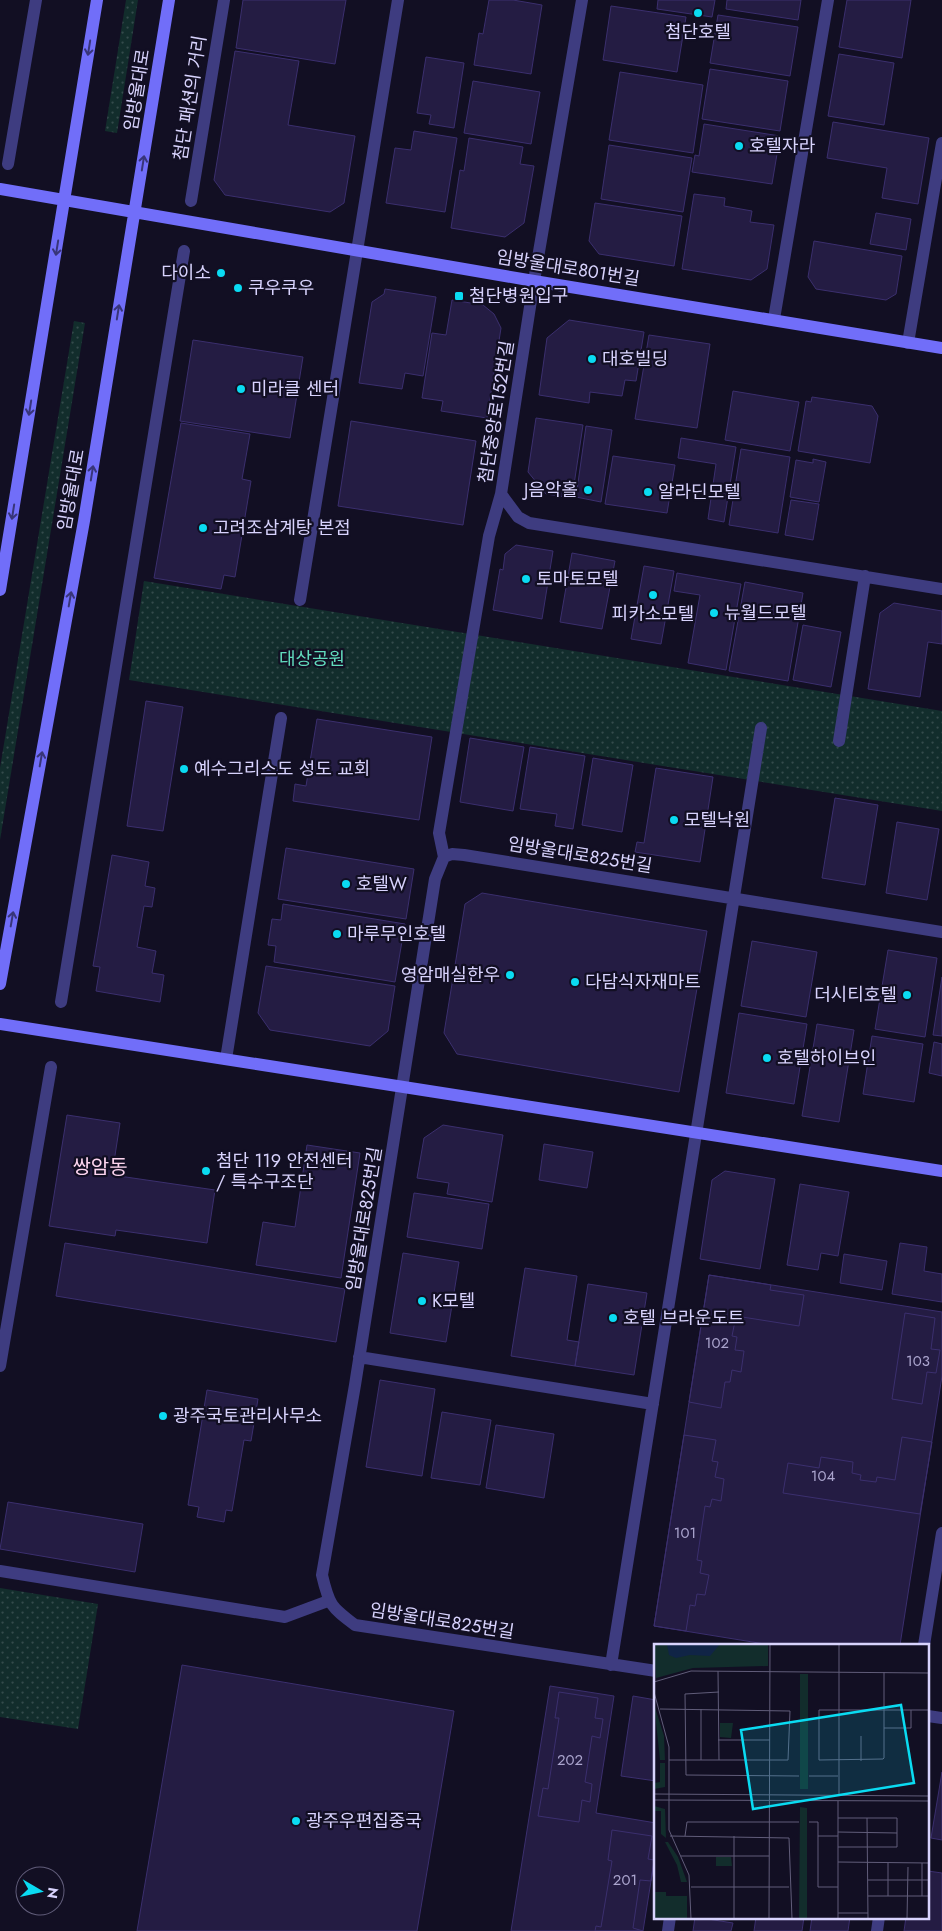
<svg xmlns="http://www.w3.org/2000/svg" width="942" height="1931" viewBox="0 0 942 1931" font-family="Jost,'Noto Sans KR',sans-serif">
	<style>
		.grass { fill: url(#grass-dots) }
		.building { fill: #241c43; stroke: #3b2f6e }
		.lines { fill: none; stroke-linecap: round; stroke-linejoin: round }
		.street { stroke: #3e3c80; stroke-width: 12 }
		.secondary { stroke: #716ef9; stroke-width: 12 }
		.oneway { stroke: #383579 }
		.poi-dot { fill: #0adbf2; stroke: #120f23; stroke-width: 2 }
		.labels { text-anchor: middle; stroke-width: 4.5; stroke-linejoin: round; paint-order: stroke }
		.number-label { font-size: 15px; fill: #aba5ce }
		.poi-label { font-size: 18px; fill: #d8d3fd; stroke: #120f23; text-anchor: start }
		.street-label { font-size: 18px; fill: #d8d3fd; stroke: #120f23 }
		.park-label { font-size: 18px; fill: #61dbbc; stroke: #120f23 }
		.quarter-label { font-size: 20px; fill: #fdd5ef; stroke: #120f23 }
		.inset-road { fill: none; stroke: #615d7a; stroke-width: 1 }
		.view { fill: #0adbf2; fill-opacity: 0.15; stroke: #0adbf2; stroke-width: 2.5 }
		.inset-edge { fill: none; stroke: #d8d3fd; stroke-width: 2.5 }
	</style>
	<defs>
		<pattern id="grass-dots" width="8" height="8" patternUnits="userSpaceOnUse" patternTransform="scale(1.25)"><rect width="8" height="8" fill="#122d2c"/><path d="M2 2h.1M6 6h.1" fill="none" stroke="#344b4c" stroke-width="1.8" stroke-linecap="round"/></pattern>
	</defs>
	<rect width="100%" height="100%" fill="#120f23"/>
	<!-- grass -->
	<path class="grass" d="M126 0H138L117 133 105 131Z
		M74 321 85 323 0 840V768Z
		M144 581 942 711V811L129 680Z
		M0 1588 98 1604 78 1729 0 1717Z"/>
	<!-- building -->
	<path class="building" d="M243 0H346L335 64 236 48Z
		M489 0H513L542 5 531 74 474 65 479 33 483 34Z
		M658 0H715L712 17 657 9Z
		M727 0H801L798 20 726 9Z
		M847 0H911L902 58 839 47Z
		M611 6 686 17 677 72 603 60Z
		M718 15 798 27 790 76 710 63Z
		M235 51 299 61 288 125 355 136 344 203 330 212 225 195 214 180Z
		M839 54 894 63 884 125 828 116Z
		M426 57 464 63 454 128 429 124 431 115 417 113Z
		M710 69 788 81 780 131 702 119Z
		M620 72 703 85 693 153 609 140Z
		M473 81 540 92 531 144 464 133Z
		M833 122 929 138 918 204 882 198 887 168 827 158Z
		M704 124 780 136 772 184 692 172 695 155 699 156Z
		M414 131 457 138 445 212 386 203 395 148 411 150Z
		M469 138 523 147 520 164 534 166 524 223 505 237 451 228 460 170 464 171Z
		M609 145 692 158 683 212 601 199Z
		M694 194 725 198 724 206 752 211 750 222 774 225 767 269 751 280 682 269Z
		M595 203 682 216 674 266 599 254 589 241Z
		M876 213 911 219 906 250 870 244Z
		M814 241 902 256 896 294 886 300 816 289 808 277Z
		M385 289 436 297 423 376 405 373 402 389 359 383 372 302 384 294Z
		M452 300 483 305 494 314 501 328 487 418 441 411 443 401 422 398 432 333 446 335Z
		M569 320 644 332 636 381 625 380 622 396 590 392 589 403 539 395 547 338Z
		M649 335 710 344 697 428 635 419Z
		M193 340 303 357 290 438 180 421Z
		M733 391 799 402 790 451 725 440Z
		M812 397 872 406 878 416 870 463 798 451 806 401 811 402Z
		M536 418 583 425 572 498 546 494 528 472Z
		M351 421 476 441 463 525 338 506Z
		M181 423 250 434 242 479 251 481 235 577 224 575 221 589 154 578Z
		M586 426 612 430 601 502 576 497Z
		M681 438 736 447 724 522 708 519 716 464 678 458Z
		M741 449 790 457 778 533 729 525Z
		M613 456 675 465 667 513 605 504Z
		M813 459 826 462 819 502 790 497 796 460 813 463Z
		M791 500 819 504 813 540 785 535Z
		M516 545 553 551 542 619 493 610 500 569 503 570 505 554Z
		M572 553 615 561 602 629 560 622Z
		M644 566 674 571 661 644 631 639Z
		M677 573 741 584 726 670 688 663 700 595 674 591Z
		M745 582 803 593 788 681 729 671Z
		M894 603 942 611V644L928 642 920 697 868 689 880 613Z
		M803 625 841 632 831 687 793 680Z
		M146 701 183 707 163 831 127 826Z
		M317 719 432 737 419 820 293 801 295 784 306 786Z
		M470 738 524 747 513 811 460 802Z
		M530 747 585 756 573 829 555 826 557 814 520 809Z
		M593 758 633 765 622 832 582 825Z
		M656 768 713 777 700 862 635 852 637 842 644 843Z
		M835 798 878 805 865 885 822 878Z
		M897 822 939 829 927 900 886 893Z
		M286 848 414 869 406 919 278 899Z
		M112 855 149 862 145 886 155 888 152 907 144 906 137 947 156 951 152 973 164 975 160 1002 96 991 100 967 93 966Z
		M482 893 707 931 679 1092 457 1054 444 1033 465 904Z
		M283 904 405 924 395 982 274 962 276 946 268 945 272 919 281 920Z
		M752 941 817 952 806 1017 741 1006Z
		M888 950 937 958 925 1037 875 1029Z
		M266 966 395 986 388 1031 370 1046 270 1030 258 1013Z
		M942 977V1036L933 1035Z
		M739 1013 807 1024 794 1104 726 1093Z
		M817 1024 854 1030 839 1122 802 1116Z
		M872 1036 923 1044 914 1102 863 1094Z
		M934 1042 942 1044V1076L929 1073Z
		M67 1115 120 1123 112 1175 215 1190 207 1243 116 1230 115 1236 49 1226Z
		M443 1125 503 1135 492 1202 447 1194 449 1183 417 1178 424 1138Z
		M544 1144 593 1152 587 1188 539 1180Z
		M307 1145 360 1153 341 1278 256 1265 263 1222 295 1227Z
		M725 1171 775 1179 760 1269 700 1259 712 1180Z
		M800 1184 849 1192 838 1256 821 1253 818 1270 787 1265Z
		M414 1193 489 1204 482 1249 407 1237Z
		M65 1243 345 1289 336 1342 56 1296Z
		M900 1243 927 1247 924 1271 942 1274V1302L892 1294Z
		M403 1253 459 1262 446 1342 390 1333Z
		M844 1254 887 1261 882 1290 840 1283Z
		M525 1268 577 1276 567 1340 579 1342 575 1366 511 1356Z
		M709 1275 771 1285 770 1290 804 1295 799 1326 736 1316 732 1336 737 1337 735 1350 744 1351 741 1372 732 1370 730 1382H725L721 1408 689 1402Z
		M709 1275 942 1312V1376L900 1645H771L654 1626Z
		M588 1284 647 1293 634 1375 575 1366Z
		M905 1313 935 1318 931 1349 940 1350 936 1373 927 1372 922 1404 892 1399Z
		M380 1380 435 1389 422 1476 366 1467Z
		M207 1390 258 1399 251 1441 244 1440 232 1511 226 1510 224 1522 197 1517 199 1507 188 1505Z
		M442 1412 491 1420 480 1485 431 1478Z
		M496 1425 554 1434 544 1498 486 1488Z
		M684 1435 716 1440 712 1461 718 1462 715 1477 724 1479 721 1501 712 1499 710 1507 705 1506 697 1560 702 1561 700 1573 709 1575 705 1595 697 1594 695 1606 690 1605 686 1631 654 1626Z
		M902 1437 932 1442 920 1514 783 1493 788 1463 819 1468 821 1457 853 1462 852 1473 861 1475 860 1480 876 1482 877 1477 895 1480Z
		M8 1502 143 1524 135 1572 0 1549Z
		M182 1665 454 1711 417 1931H137Z
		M550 1686 614 1696 596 1813 656 1823V1850L643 1931H511Z
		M559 1692 598 1698 595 1718 603 1719 600 1738 592 1736 585 1782 592 1784 590 1802 582 1800 579 1822 538 1816 543 1788 548 1789 559 1718H555Z
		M633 1696 656 1700V1781L621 1776Z
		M942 1772V1840L931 1838Z
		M612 1830 652 1836 648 1859 654 1860 651 1881 640 1880 633 1928 643 1931H595L596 1926 601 1927 612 1861 608 1860Z
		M928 1871 942 1873V1931H904L906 1917H928Z
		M695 1917 733 1923 731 1931H693Z
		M756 1917H804L802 1931H754Z
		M812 1917H850L848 1931H810Z"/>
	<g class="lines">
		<!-- street -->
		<path class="street" d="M582 0 534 281 501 494 518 517 529 523 942 589
			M8 164 36 0
			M191 201 224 0
			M774 319 828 0
			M908 343 942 143
			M300 600 398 0
			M839 741 865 576
			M444 857 439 833 489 536 501 494
			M61 1002 184 251
			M226 1059 281 718
			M359 1357 653 1404
			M0 1366 51 1067
			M0 1571 285 1617 328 1601
			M924 1645 942 1533
			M611 1665 761 728
			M656 1671 355 1625C331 1607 329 1605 322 1575L355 1385 435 879 444 857 452 854 464 855 942 932
			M928 1716 942 1718
			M668 1931 670 1917
			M877 1931 879 1917"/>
		<!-- secondary -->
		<path class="secondary" d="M0 189 534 281 942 348
			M0 590 97 0
			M0 984 84 521 169 0
			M0 1024 942 1171"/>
	</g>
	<!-- one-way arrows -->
	<defs><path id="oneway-shaft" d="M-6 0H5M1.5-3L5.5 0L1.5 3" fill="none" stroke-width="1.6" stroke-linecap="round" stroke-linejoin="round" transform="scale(1.25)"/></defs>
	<g class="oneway">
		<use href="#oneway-shaft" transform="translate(89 48) rotate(99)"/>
		<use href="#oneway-shaft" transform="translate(143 163) rotate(-81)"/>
		<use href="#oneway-shaft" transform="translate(57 248) rotate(99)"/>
		<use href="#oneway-shaft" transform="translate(118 312) rotate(-81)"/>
		<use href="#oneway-shaft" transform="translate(30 408) rotate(99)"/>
		<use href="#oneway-shaft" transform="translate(92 473) rotate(-81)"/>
		<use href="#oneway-shaft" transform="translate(13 512) rotate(99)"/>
		<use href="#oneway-shaft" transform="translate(70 599) rotate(-80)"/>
		<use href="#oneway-shaft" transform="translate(41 759) rotate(-80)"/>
		<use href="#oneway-shaft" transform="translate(12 919) rotate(-80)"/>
	</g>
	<!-- markers -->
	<g class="poi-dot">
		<circle cx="698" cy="13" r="5"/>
		<circle cx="739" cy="146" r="5"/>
		<circle cx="221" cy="273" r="5"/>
		<circle cx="238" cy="288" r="5"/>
		<rect x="454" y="291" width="10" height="10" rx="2.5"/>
		<circle cx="592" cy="359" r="5"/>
		<circle cx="241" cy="389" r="5"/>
		<circle cx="588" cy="490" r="5"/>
		<circle cx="648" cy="492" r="5"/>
		<circle cx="203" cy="528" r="5"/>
		<circle cx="526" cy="579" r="5"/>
		<circle cx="653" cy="595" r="5"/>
		<circle cx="714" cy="613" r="5"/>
		<circle cx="184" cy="769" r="5"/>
		<circle cx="674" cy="820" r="5"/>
		<circle cx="346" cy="884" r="5"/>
		<circle cx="337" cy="934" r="5"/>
		<circle cx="510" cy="975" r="5"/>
		<circle cx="575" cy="982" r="5"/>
		<circle cx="907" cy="995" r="5"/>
		<circle cx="767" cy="1058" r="5"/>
		<circle cx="206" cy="1171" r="5"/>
		<circle cx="422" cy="1301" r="5"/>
		<circle cx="613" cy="1318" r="5"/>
		<circle cx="163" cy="1416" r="5"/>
		<circle cx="296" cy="1821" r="5"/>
	</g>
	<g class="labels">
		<!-- number labels -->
		<g class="number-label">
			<text x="717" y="1348">102</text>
			<text x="918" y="1366">103</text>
			<text x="823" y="1481">104</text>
			<text x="685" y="1538">101</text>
			<text x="570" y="1765">202</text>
			<text x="625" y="1885">201</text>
		</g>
		<!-- poi labels -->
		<g class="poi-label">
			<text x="698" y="38" text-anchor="middle">첨단호텔</text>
			<text x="749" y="152">호텔자라</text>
			<text x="211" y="279" text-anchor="end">다이소</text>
			<text x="248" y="294">쿠우쿠우</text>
			<text x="469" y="302">첨단병원입구</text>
			<text x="602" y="365">대호빌딩</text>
			<text x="251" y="395">미라클 센터</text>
			<text x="578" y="496" text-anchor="end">J음악홀</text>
			<text x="658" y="498">알라딘모텔</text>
			<text x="213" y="534">고려조삼계탕 본점</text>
			<text x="536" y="585">토마토모텔</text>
			<text x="724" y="619">뉴월드모텔</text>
			<text x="653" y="620" text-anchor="middle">피카소모텔</text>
			<text x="194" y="775">예수그리스도 성도 교회</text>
			<text x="684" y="826">모텔낙원</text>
			<text x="356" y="890">호텔W</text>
			<text x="347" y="940">마루무인호텔</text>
			<text x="500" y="981" text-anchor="end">영암매실한우</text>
			<text x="585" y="988">다담식자재마트</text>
			<text x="897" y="1001" text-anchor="end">더시티호텔</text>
			<text x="777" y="1064">호텔하이브인</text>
			<text x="216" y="1167">첨단 119 안전센터<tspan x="216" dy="21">/ 특수구조단</tspan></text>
			<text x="432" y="1307">K모텔</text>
			<text x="623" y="1324">호텔 브라운도트</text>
			<text x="173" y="1422">광주국토관리사무소</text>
			<text x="306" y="1827">광주우편집중국</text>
		</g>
		<!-- street labels -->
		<g class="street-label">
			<text transform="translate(137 90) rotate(-81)" y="6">임방울대로</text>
			<text transform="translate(190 98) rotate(-81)" y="6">첨단 패션의 거리</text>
			<text transform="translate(568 268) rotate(9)" y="6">임방울대로801번길</text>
			<text transform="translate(496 412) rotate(-81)" y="6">첨단중앙로152번길</text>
			<text transform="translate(71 490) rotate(-80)" y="6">임방울대로</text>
			<text transform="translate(580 855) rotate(9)" y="6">임방울대로825번길</text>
			<text transform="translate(364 1219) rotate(-81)" y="6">임방울대로825번길</text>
			<text transform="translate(442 1621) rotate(9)" y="6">임방울대로825번길</text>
		</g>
		<!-- park labels -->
		<g class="park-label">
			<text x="312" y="665">대상공원</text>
		</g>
		<!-- quarter labels -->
		<g class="quarter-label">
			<text x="100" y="1174">쌍암동</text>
		</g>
	</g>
	<!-- overview -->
	<g transform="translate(654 1644)">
		<rect width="275" height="275" fill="#120f23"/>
		<path d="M0 0H114V22L39 24 2 34ZM146 30H154V145H146ZM66 79H79L77 94 66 93ZM146 163 153 164V275H145ZM62 213H77L78 222H62ZM0 248H12V252H33V275H0Z" fill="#122d2c"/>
		<path d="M0 60 10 92 11 116H6ZM6 119H11V143L0 145V139L6 138ZM0 162 11 165 12 194 7 190V167H0ZM11 198H14L24 213 33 238H27L23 221Z" fill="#122d2c"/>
		<path d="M13 0H66L56 12 36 11 22 14 15 11Z" fill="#102446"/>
		<path class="inset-road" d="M64 27 65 116M230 28V114L229 115 165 116V66H275M0 38 37 27 275 29M0 48 15 103V186L35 231 37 275M65 48 31 50 32 131 145 132M6 65 136 67 134 116H15M47 65V116M230 84H257V66M64 96H116M207 117V92M155 132H184M0 150 275 152M185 151V0M0 156 275 157M184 174H243V203H184M213 174 214 275M155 178H164V243H184M184 188 243 189M16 192 135 194 138 275M31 192 33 178H145M164 192H184M27 212H115M184 218 275 219M234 218V252M214 236H275M37 243H135M214 252H275M268 252V219M184 269H214M80 275V192M115 275 116 0M184 275V157M253 275 254 223"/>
		<path class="view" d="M247 61 260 139 99 165 87 86Z"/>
		<rect width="275" height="275" class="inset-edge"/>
	</g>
	<!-- north arrow -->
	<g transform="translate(40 1891) rotate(99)"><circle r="24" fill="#120f23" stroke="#615d7a"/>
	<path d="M0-4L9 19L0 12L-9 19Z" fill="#0adbf2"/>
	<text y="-8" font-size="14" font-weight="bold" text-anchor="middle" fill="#d8d3fd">N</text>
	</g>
</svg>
